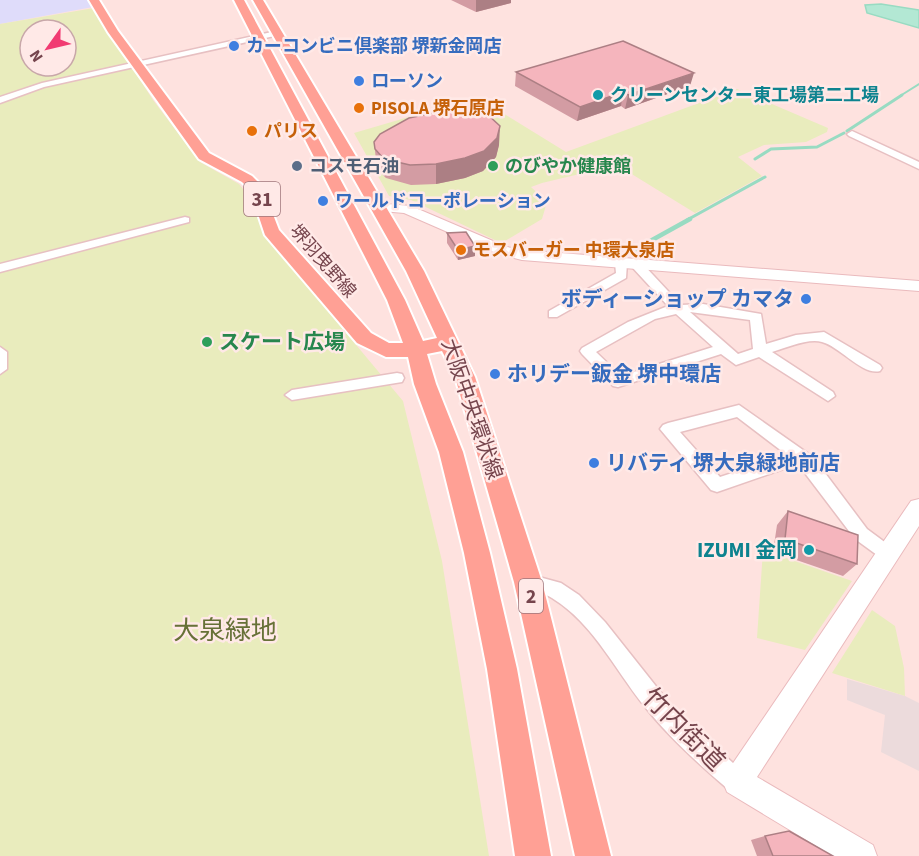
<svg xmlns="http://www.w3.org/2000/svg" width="919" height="856" viewBox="0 0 919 856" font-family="'Source Sans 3','Noto Sans JP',sans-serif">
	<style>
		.industrial { fill: #ecdbdc }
		.education { fill: #dfdcfa }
		.green { fill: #e9ecbd; fill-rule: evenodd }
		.water { fill: #b3e8d4; stroke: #98dbc2; stroke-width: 1.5 }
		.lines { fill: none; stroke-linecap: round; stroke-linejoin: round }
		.stream-far2 { stroke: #98dbc2; stroke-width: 2 }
		.stream-far1 { stroke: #98dbc2; stroke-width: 3 }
		.stream { stroke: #98dbc2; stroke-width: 4.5 }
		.street-casing { stroke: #e7c0c2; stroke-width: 3 }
		.secondary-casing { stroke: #eababd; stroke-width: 2 }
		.primary-casing { stroke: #fff; stroke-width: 4 }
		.street { fill: #fff; fill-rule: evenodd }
		.secondary { fill: #fff; fill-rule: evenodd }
		.primary { fill: #ffa095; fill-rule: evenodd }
		.wall { fill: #d39ca3 }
		.shaded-wall { fill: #ac7f84 }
		.building { fill: #f5b5bd; stroke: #ac7f84; stroke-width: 1.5 }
		.shop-dot { fill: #3f7fe0; stroke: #ffe9e7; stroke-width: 2 }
		.culture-dot { fill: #0f9aa8; stroke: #ffe9e7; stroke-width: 2 }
		.food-dot { fill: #e8710a; stroke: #ffe9e7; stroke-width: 2 }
		.service-dot { fill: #5c6f8a; stroke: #ffe9e7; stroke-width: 2 }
		.leisure-dot { fill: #2e9e5b; stroke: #ffe9e7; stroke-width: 2 }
		.labels { text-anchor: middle; stroke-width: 5; stroke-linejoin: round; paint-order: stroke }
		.far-shop-label { font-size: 18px; font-weight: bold; fill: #366cbe; stroke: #ffe9e7; text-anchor: start }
		.far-culture-label { font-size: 18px; font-weight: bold; fill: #0d838f; stroke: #ffe9e7; text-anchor: start }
		.far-food-label { font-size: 18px; font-weight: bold; fill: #c56008; stroke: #ffe9e7; text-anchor: start }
		.far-service-label { font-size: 18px; font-weight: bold; fill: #4e5e75; stroke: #ffe9e7; text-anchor: start }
		.far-leisure-label { font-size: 18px; font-weight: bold; fill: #27864d; stroke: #ffe9e7; text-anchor: start }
		.far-street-label { font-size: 18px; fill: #76454d; stroke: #ffe9e7 }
		.shield { fill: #ffe9e7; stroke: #9f767b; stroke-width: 1.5 }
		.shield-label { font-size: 20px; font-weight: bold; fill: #76454d }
		.shop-label { font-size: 21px; font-weight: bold; fill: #366cbe; stroke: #ffe9e7; text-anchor: start }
		.leisure-label { font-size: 21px; font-weight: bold; fill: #27864d; stroke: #ffe9e7; text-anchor: start }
		.street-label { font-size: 21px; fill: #76454d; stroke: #ffe9e7 }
		.culture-label { font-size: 21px; font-weight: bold; fill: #0d838f; stroke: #ffe9e7; text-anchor: end }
		.near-park-label { font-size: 26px; fill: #677137; stroke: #ffe9e7 }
		.near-street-label { font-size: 26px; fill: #76454d; stroke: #ffe9e7 }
	</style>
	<rect width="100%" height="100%" fill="#fee2df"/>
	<!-- industrial -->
	<path class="industrial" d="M847 679 905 696 919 703V771L881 752 885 715 847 700Z"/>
	<!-- education -->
	<path class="education" d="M0 0H88L93 7 0 24Z"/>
	<!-- green -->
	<path class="green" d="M94 8 153 100 200 162 239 184 253 201 265 236 403 401 442 561 489 856H0V24ZM30 30H66V66H30Z
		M737 89 828 128 827 132 806 142 764 145 738 157 762 176 695 213 617 165 542 183 531 187 547 202 542 219 505 241H497L411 200 389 196 354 133 477 97 566 152Z
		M763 550 852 581 805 650 757 638Z
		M872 610 895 626 904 668 905 696 832 673Z"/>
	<!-- water -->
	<path class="water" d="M881 4 919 10V28L867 13 865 5Z"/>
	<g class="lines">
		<!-- stream-far2 -->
		<path class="stream-far2" d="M900 96 919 84"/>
		<!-- stream-far1 -->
		<path class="stream-far1" d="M847 131 902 95
			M755 159 771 149 817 147 844 133
			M687 220 765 177"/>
		<!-- stream -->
		<path class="stream" d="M625 255 690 219"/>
		<defs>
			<path id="street" d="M276 31 279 35 44 87 0 103V97L42 83Z
				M852 131 919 162V169L849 136 847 134Z
				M185 217 189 218V222L0 272V264Z
				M621 259 627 263 626 278 557 317H549V311L616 273 615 263Z
				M636 260 640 261 681 305 703 304 761 314 766 344 796 335 824 332 880 365 882 368 880 371C863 376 839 346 822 342 808 338 786 348 772 352L833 392 835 396 828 401 759 357 736 365 721 354 618 387 613 386 582 354 580 351 582 348 628 322 668 306 632 267 630 264ZM690 312 750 320 753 349 738 354ZM676 314 713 347 621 376 596 352 655 319Z
				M0 347 7 352V369L0 374Z
				M397 373 402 374 404 378 402 382 292 400 285 395 292 390Z
				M739 405 813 457 867 529 894 549 897 555 894 561 888 563 855 539 798 464 717 492 711 490 660 429 663 425 668 423ZM737 417 787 455 720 477 680 432Z
				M528 574 561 583 579 595 605 622 674 709 745 774 748 782 745 790 737 793 729 790C701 766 673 741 650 713 618 676 595 624 552 598 543 592 531 592 522 588L519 582 522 576Z"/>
			<path id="secondary" d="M376 203 411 206 507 247 522 250 919 281V291L522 260 498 254 404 213 371 210 369 207Z
				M919 499V526L757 777 873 845 877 856H833L727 792 723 782 727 772 911 501Z"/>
			<path id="primary" d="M89 0H99L118 31 209 153 252 176 262 186 279 230 371 333 389 343H403L387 300 234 0H244L405 300 423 341 437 338 406 271 253 0H263L424 271 475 377 542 582 611 856H575L514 582 455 377 442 351 427 354 436 384 463 452 490 553 517 669 551 856H515L487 669 464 553 439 452 414 384 408 357H386L357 343 265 235 250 190 242 182 199 159 108 32Z"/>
		</defs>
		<!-- street casing -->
		<use href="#street" class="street-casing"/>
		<!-- secondary casing -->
		<use href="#secondary" class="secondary-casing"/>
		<!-- primary casing -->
		<use href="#primary" class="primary-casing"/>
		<!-- street -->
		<use href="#street" class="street"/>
		<!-- secondary -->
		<use href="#secondary" class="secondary"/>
		<!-- primary -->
		<use href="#primary" class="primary"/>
	</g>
	<!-- wall -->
	<path class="wall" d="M451 0H511V3L476 12Z
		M516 72 690 86 625 109 621 106 577 121 515 86Z
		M374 142 499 145 496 157 483 171 465 178 436 184 411 185 386 178 377 169Z
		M447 233 475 246V256L458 260 447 243Z
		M788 511 857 564 843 576 773 552 777 525Z
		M765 836 833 856H757L751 840Z"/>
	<!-- shaded-wall -->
	<path class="shaded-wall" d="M476 0H511V3L476 12Z
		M694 73 690 86 625 109 628 95Z
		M623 92 621 106 577 121 580 107Z
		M500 126 499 145 496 157 483 171 465 178 436 184V164Z
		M475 246V256L458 260V250Z"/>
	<!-- building -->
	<path class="building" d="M623 41 694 73 628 95 623 92 580 107 516 72Z
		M443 111 488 115 500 126 497 138 484 151 465 158 436 164 410 165 384 159 375 149 374 142 380 134 409 118Z
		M466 232 475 246 458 250 447 233Z
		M788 511 858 535 857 564 785 539Z
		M789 831 833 856H773L765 836Z"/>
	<!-- markers -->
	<g class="shop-dot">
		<circle cx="234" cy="46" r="6"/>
		<circle cx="359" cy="81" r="6"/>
		<circle cx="323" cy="201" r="6"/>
		<circle cx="806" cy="299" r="6"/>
		<circle cx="495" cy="374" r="6"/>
		<circle cx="594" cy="463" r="6"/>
	</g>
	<g class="culture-dot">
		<circle cx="598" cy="95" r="6"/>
		<circle cx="809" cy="550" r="6"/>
	</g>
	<g class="food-dot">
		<circle cx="359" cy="108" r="6"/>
		<circle cx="252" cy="131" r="6"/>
		<circle cx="461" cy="250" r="6"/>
	</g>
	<circle class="service-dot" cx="297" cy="166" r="6"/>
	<g class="leisure-dot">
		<circle cx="493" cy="166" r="6"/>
		<circle cx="207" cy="342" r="6"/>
	</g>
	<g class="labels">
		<!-- far-shop labels -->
		<g class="far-shop-label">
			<text x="246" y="52">カーコンビニ倶楽部 堺新金岡店</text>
			<text x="371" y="87">ローソン</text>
			<text x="335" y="207">ワールドコーポレーション</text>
		</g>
		<!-- far-culture labels -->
		<g class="far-culture-label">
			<text x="610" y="101">クリーンセンター東工場第二工場</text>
		</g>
		<!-- far-food labels -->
		<g class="far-food-label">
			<text x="371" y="114">PISOLA 堺石原店</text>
			<text x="264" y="137">パリス</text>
			<text x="473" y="256">モスバーガー 中環大泉店</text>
		</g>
		<!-- far-service labels -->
		<g class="far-service-label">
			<text x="309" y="172">コスモ石油</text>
		</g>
		<!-- far-leisure labels -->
		<g class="far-leisure-label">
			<text x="505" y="172">のびやか健康館</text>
		</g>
		<!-- far-street labels -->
		<g class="far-street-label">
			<text transform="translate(323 261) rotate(49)" y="6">堺羽曳野線</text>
		</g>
		<!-- shield labels -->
		<g class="shield">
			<rect x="244" y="182" width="36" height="34" rx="4.5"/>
			<rect x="519" y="579" width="24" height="34" rx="4.5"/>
		</g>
		<g class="shield-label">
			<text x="262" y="206">31</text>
			<text x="531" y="603">2</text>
		</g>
		<!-- shop labels -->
		<g class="shop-label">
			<text x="794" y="306" text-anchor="end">ボディーショップ カマタ</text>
			<text x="507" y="381">ホリデー鈑金 堺中環店</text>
			<text x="606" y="470">リバティ 堺大泉緑地前店</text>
		</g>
		<!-- leisure labels -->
		<g class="leisure-label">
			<text x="219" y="349">スケート広場</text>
		</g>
		<!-- street labels -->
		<g class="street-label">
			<text transform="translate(472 409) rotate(71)" y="7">大阪中央環状線</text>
		</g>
		<!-- culture labels -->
		<g class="culture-label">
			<text x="797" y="557">IZUMI 金岡</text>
		</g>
		<!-- near-park labels -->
		<g class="near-park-label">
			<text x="225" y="639">大泉緑地</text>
		</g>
		<!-- near-street labels -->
		<g class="near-street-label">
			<text transform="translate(684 729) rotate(45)" y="9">竹内街道</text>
		</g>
	</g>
	<!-- north arrow -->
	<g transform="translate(48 48) rotate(236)"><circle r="28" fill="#ffe9e7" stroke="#c8a7a9" stroke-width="1.5"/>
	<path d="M0-4.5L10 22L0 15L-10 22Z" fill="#f13b72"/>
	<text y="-9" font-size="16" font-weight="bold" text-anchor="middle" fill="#76454d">N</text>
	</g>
</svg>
